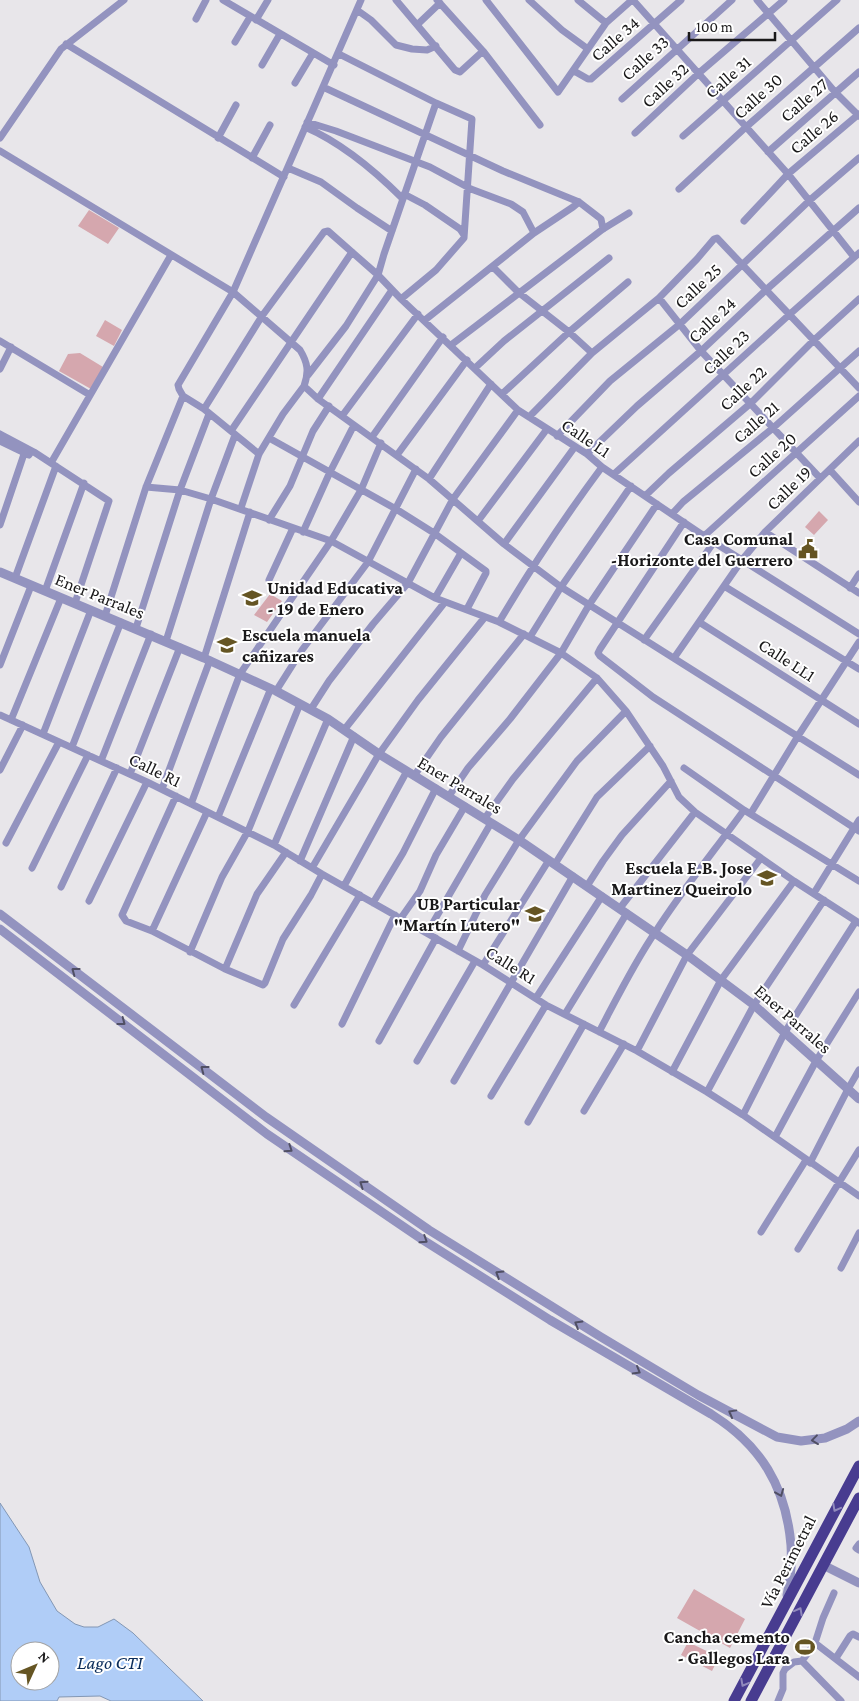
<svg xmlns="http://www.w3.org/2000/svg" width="859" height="1701" viewBox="0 0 859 1701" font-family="'Crimson Pro',serif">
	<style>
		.green { fill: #d5a7ae }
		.water { fill: #b0cdf7; stroke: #8397b4; fill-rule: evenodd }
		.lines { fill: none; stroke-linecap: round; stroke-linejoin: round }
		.minor { stroke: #9393bf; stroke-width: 7 }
		.tertiary { stroke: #9393bf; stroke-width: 9 }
		.trunk { stroke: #483c90; stroke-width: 11 }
		.oneway { stroke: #504f64 }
		.oneway2 { stroke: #918abc }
		.labels { text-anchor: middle; stroke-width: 4; stroke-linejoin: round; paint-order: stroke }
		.street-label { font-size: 18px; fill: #191819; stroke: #fff }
		.poi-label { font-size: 18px; font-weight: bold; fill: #191819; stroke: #fff; text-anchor: end }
		.water-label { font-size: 19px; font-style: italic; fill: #0a2c5a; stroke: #fff }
	</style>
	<rect width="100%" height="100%" fill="#e8e6ea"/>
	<!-- green -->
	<path class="green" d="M89 210 119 228 108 244 78 226Z
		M105 320 122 330 114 346 96 336Z
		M80 353 103 367 91 389 59 371 68 354Z
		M819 511 828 520 814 535 805 527Z
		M270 594 282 601 267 622 254 615Z
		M694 1589 745 1619 730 1648 677 1618Z
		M688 1642 719 1657 712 1671 681 1655Z"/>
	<!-- water -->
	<path class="water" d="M0 1503 29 1547 40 1582 57 1611 75 1624 84 1627H98L114 1619 133 1633 203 1701H111L100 1696 59 1697 57 1701H0ZM20 1651H50V1681H20Z"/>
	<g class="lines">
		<!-- minor -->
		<path class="minor" d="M223 0 334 65
			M396 0 455 70 460 72 483 51
			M437 0 483 51 540 125
			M486 0 558 92 606 23 632 0
			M529 0 562 30 588 49
			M578 0 606 23
			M633 0 788 174 854 257
			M757 0 835 92 859 116
			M357 10 371 20 396 45 412 49 427 50 436 46
			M196 19 206 0
			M256 20 268 0
			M418 24 440 3
			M235 42 250 17
			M66 44 284 177
			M339 54 436 103 472 119 464 238 436 270 401 299
			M262 65 280 34
			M574 71 588 79H591L681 0
			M295 83 313 53
			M323 87 503 171 579 202 601 219 603 229
			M622 99 732 0
			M307 122 336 131 430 167 471 189 511 204 523 212 534 233
			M305 127C342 143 374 170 402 198
			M635 133 699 73 784 0
			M683 136 837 0
			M0 138 61 49 124 0
			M218 138 236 105
			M0 151 233 292 300 350C308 363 309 372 304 386L318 399 429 479 504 544 561 587 859 775
			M768 152 859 72
			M252 158 270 125
			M288 168 321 182 357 208 392 231
			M679 189 746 127 859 28
			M404 194 425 205 460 229 464 235
			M744 221 788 174 859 114
			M493 267 518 292 569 332 592 353
			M659 298 701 351 820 478
			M425 320 534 233 573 207 579 202
			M0 341 90 395
			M451 345 603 229 629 213
			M475 368 504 341 609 258
			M0 369 11 347
			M308 375 346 326 378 275 384 254 436 103
			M502 394 569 332 628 282
			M318 399 392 290
			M204 409 262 316 324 232 328 231 378 275 401 299 518 410 587 454 602 467 704 536 859 634
			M342 416 418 314
			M529 417 592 353 659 298 697 259 714 239 717 238 859 388
			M231 431 352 252
			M0 434 34 452 109 501 75 603
			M557 436 610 381 680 324 810 200 859 158
			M372 437 443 337
			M269 438 396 509 434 533 486 571V573L467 609
			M0 441 29 455
			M259 454 204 409 183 396 179 389 178 385 233 292 361 0
			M587 454 637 406 701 351 767 289 859 208
			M397 455 467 360
			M51 463 171 255
			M830 470 859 502
			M614 474 790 314 859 253
			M429 479 491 384
			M146 487 180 490 211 499 331 541 435 598 499 622 561 653 597 678 626 711 663 766 679 797 695 812 794 881 859 923
			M646 495 669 473 751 403 814 340 859 299
			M241 508 259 454 283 414 304 386
			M672 514 683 502 773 428 859 351
			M269 520 290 486 313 431 329 406
			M478 521 547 429
			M684 522 600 649 598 653 600 656 653 697 859 831
			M0 525 24 454
			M303 532 330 472 354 425
			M765 532 859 593
			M704 536 859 396
			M504 544 574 448
			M15 578 56 466
			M269 580 293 528
			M724 586 859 669
			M850 588 859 574
			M45 591 84 483
			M435 598 461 553
			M105 616 146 487 183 396
			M499 622C531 568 564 518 602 467
			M699 622 859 724
			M136 628 180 490 209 414
			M530 637 561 587 631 486
			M644 640 714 542
			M166 641 211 499 235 435
			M204 658 250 512
			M674 658 742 560 765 532 859 441
			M0 665 31 586
			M276 691 302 650 368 562 416 469
			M311 709 329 681 373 624 408 583 453 499 518 410
			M0 715 147 782 274 845 322 874 483 965 546 1005 637 1051 707 1092 743 1115 859 1196
			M11 720 61 598
			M344 730 445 602
			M43 734 91 610
			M72 747 121 622
			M101 761 151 634
			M684 768 744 810 859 881
			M0 770 23 725
			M130 774 180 647
			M414 776 441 737 524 634
			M162 789 210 660
			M176 796 122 915 126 921 152 931 225 969 263 985 265 983 283 939 311 895 322 874
			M449 796 468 768 510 719 561 653 589 605 657 504
			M191 804 240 674 331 541 361 490 381 443
			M751 813 798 736 859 642
			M218 817 271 688
			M485 818 513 779 597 678
			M6 843 59 742
			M274 845 328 719
			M300 861 354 736
			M555 864 597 797 650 746
			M32 868 88 755
			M312 868 379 754 418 700 485 617
			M344 886 407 771
			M587 886 603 861 622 835 671 781
			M61 887 117 768
			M814 893 859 820
			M89 901 147 782
			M373 903 403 853 436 788
			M620 908 695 812
			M401 918 420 891 436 855 465 806
			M152 931 207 812
			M427 933 491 823
			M458 951 485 895 519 840 577 761 626 711
			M190 952 222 877 248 831 300 704
			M483 965 549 860
			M225 969 257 894 286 852
			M536 998 602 896
			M294 1005 360 895
			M565 1014 627 913
			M342 1024 395 915
			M599 1032C617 998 634 963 656 931 683 889 715 850 744 810
			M379 1041 436 938
			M637 1051 687 955 761 858
			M417 1061 475 961
			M672 1072 721 980 794 881
			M454 1081 573 876
			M707 1092 754 1005 824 900
			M491 1096 546 1005
			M584 1111 624 1044
			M743 1115 785 1032 856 921
			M528 1122 584 1024
			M775 1137 816 1061 859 992
			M810 1163 848 1089 859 1070
			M761 1232 806 1160
			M798 1249 859 1150
			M841 1268 859 1233
			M859 1544 856 1548 859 1550
			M834 1593 823 1618 815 1643 802 1661 841 1701
			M815 1643 859 1677
			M836 1658 850 1636 853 1634 859 1637
			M778 1701 783 1689V1673L785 1669 794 1662 802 1661"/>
		<!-- tertiary -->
		<path class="tertiary" d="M0 572 204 658 276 691 328 719 379 754 519 840 687 955 754 1005 859 1099
			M0 914 266 1117 429 1230 601 1337 698 1395 777 1437 801 1441 825 1438 847 1429 859 1421
			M0 929 267 1134 423 1240 550 1320 711 1414C761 1445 786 1487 791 1545 792 1563 791 1578 787 1595
			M823 1565 859 1583"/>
		<!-- trunk -->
		<path class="trunk" d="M734 1701 859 1466
			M751 1701 859 1498"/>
	</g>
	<!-- one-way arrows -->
	<defs><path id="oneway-chevron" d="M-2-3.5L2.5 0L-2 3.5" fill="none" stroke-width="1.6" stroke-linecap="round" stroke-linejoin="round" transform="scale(1.25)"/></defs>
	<g class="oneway">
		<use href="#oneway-chevron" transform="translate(75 971) rotate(-143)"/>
		<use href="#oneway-chevron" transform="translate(122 1022) rotate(37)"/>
		<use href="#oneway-chevron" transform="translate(204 1069) rotate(-143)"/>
		<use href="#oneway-chevron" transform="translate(289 1149) rotate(34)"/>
		<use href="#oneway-chevron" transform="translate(363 1184) rotate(-145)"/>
		<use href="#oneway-chevron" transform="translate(424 1240) rotate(33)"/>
		<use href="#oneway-chevron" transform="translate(499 1274) rotate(-148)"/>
		<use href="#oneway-chevron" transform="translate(578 1324) rotate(-149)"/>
		<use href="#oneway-chevron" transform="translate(637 1371) rotate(30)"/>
		<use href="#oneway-chevron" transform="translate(732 1413) rotate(-151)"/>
		<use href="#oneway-chevron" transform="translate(815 1440) rotate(173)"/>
		<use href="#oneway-chevron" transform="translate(780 1493) rotate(68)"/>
	</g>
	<g class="oneway2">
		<use href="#oneway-chevron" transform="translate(836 1508) rotate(118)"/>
		<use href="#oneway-chevron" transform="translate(799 1611) rotate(-62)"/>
		<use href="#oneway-chevron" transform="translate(744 1683) rotate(118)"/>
	</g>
	<!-- icons -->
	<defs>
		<symbol id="civic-bare" viewBox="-9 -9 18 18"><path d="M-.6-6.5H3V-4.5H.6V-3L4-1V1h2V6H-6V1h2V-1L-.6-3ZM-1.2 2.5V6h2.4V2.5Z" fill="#655523" stroke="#fff" stroke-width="2.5" paint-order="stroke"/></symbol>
		<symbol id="school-bare" viewBox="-9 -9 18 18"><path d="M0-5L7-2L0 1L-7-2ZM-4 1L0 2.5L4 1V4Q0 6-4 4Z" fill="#655523" stroke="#fff" stroke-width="2.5" paint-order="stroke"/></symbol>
		<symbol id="stadium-bare" viewBox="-9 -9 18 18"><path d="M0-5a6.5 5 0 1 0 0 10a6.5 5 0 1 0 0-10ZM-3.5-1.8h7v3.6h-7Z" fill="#655523" stroke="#fff" stroke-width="2.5" paint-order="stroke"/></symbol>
	</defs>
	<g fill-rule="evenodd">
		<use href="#civic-bare" x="794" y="535" width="28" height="28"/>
		<use href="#school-bare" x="238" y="584" width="28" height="28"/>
		<use href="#school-bare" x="213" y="631" width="28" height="28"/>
		<use href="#school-bare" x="753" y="864" width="28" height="28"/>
		<use href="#school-bare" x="521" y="900" width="28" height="28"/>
		<use href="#stadium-bare" x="791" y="1633" width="28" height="28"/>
	</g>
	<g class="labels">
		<!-- street labels -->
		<g class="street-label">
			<text transform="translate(615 39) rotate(-41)" y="6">Calle 34</text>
			<text transform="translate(645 58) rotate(-42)" y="6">Calle 33</text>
			<text transform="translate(728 77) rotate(-41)" y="6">Calle 31</text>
			<text transform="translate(665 85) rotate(-43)" y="6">Calle 32</text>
			<text transform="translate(758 96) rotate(-42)" y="6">Calle 30</text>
			<text transform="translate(804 100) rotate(-41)" y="6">Calle 27</text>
			<text transform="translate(814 132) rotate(-40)" y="6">Calle 26</text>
			<text transform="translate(698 286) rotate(-43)" y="6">Calle 25</text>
			<text transform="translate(712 320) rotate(-43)" y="6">Calle 24</text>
			<text transform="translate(726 352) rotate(-43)" y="6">Calle 23</text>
			<text transform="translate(743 388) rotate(-43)" y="6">Calle 22</text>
			<text transform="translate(756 422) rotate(-41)" y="6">Calle 21</text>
			<text transform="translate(586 438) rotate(34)" y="6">Calle L1</text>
			<text transform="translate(772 455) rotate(-42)" y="6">Calle 20</text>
			<text transform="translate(789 488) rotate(-44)" y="6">Calle 19</text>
			<text transform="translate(100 596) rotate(22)" y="6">Ener Parrales</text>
			<text transform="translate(787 660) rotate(33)" y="6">Calle LL1</text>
			<text transform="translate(155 770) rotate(26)" y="6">Calle R1</text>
			<text transform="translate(460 785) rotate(31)" y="6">Ener Parrales</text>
			<text transform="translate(511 965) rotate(32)" y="6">Calle R1</text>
			<text transform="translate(793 1019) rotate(41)" y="6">Ener Parrales</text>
			<text transform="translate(788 1562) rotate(-63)" y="6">Vía Perimetral</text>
		</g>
		<!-- poi labels -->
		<g class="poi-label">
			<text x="793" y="545">Casa Comunal<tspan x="793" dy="21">-Horizonte del Guerrero</tspan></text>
			<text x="267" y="594" text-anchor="start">Unidad Educativa<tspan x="267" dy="21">- 19 de Enero</tspan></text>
			<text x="242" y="641" text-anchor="start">Escuela manuela<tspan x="242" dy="21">cañizares</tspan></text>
			<text x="752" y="874">Escuela E.B. Jose<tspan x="752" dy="21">Martinez Queirolo</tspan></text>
			<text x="520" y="910">UB Particular<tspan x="520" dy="21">"Martín Lutero"</tspan></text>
			<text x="790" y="1643">Cancha cemento<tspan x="790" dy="21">- Gallegos Lara</tspan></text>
		</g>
		<!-- water labels -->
		<g class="water-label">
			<text x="110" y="1669">Lago CTI</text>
		</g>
	</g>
	<!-- north arrow -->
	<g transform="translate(35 1666) rotate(46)"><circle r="24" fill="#ffffff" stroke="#a3a3a3"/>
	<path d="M0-4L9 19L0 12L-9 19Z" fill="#655523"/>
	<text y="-8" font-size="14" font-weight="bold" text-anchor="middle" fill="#191819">N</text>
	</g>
	<!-- scale -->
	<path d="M689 32v8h86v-8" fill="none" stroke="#191819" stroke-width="2.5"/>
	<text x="696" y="32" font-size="15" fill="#191819" stroke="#ffffff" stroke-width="4" paint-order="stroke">100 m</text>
</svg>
